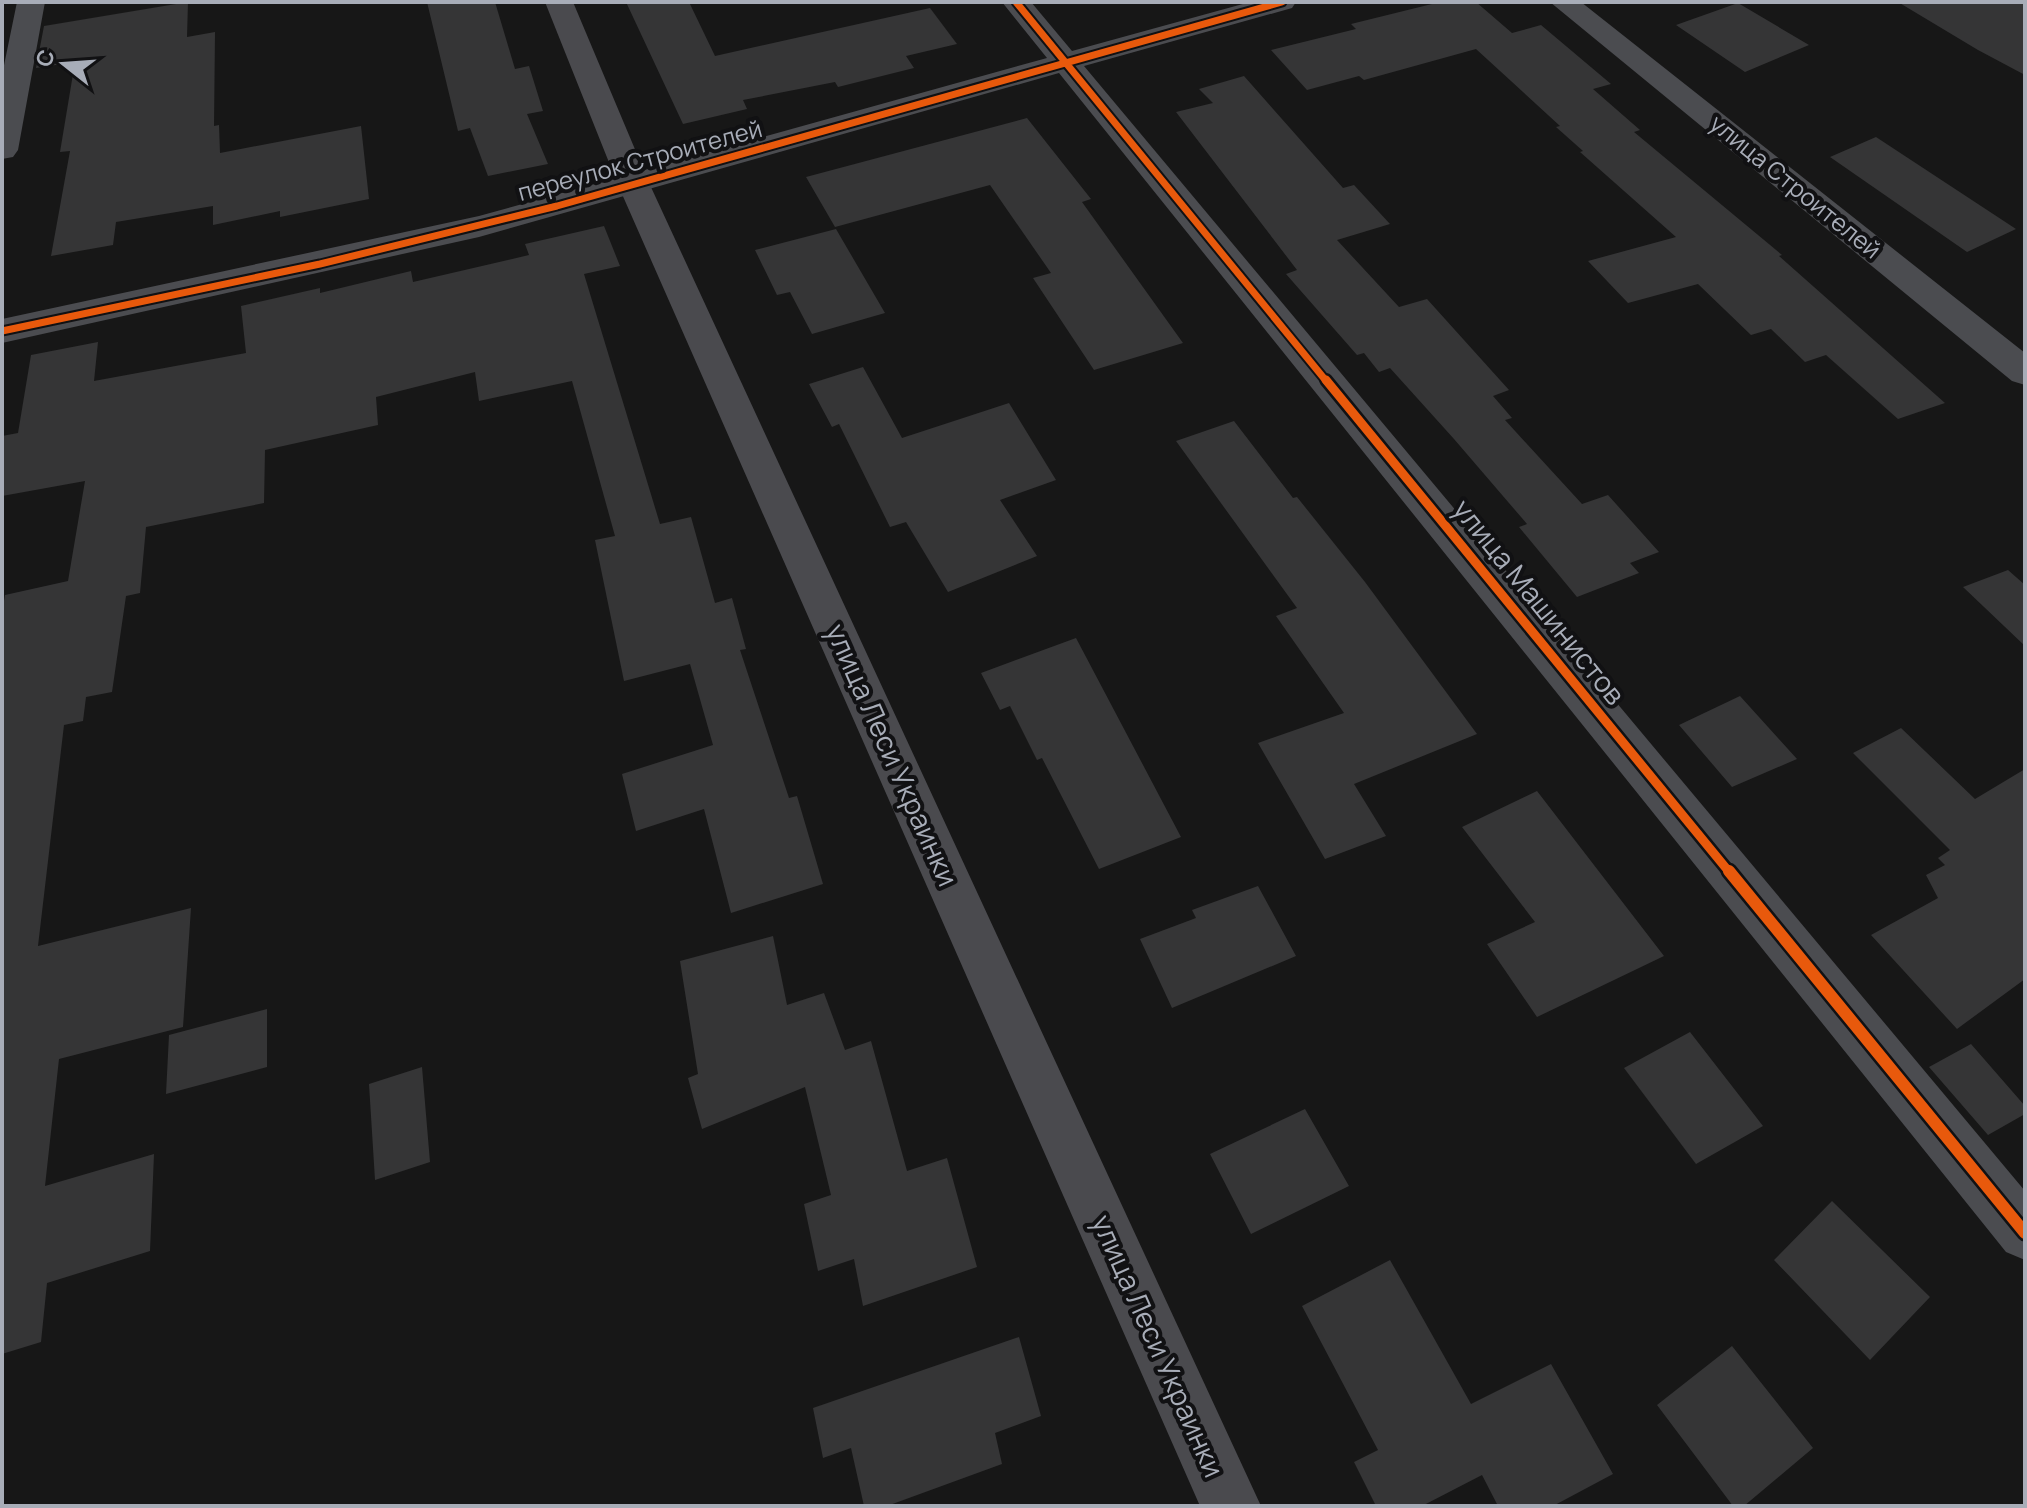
<svg xmlns="http://www.w3.org/2000/svg" width="2027" height="1508" viewBox="0 0 2027 1508" font-family="Manrope,sans-serif">
	<style>
		.building { fill: #353536 }
		.lines { fill: none; stroke-linecap: round; stroke-linejoin: round }
		.minor { fill: #4b4c50; fill-rule: evenodd }
		.secondary { fill: #4a4a4e; fill-rule: evenodd }
		.cycleway-far2-casing { stroke: #111113; stroke-width: 11 }
		.cycleway-far1-casing { stroke: #111113; stroke-width: 14 }
		.cycleway-casing { stroke: #111113; stroke-width: 17 }
		.cycleway-far2 { stroke: #e8590c; stroke-width: 7 }
		.cycleway-far1 { stroke: #e8590c; stroke-width: 9 }
		.cycleway { stroke: #e8590c; stroke-width: 12 }
		.labels { text-anchor: middle; stroke-width: 8; stroke-linejoin: round; paint-order: stroke }
		.far-street-label { font-size: 24px; fill: #a8adb8; stroke: #111113 }
		.street-label { font-size: 28px; fill: #a8adb8; stroke: #111113 }
	</style>
	<rect width="100%" height="100%" fill="#171717"/>
	<!-- building -->
	<path class="building" d="M188 2 187 37 215 32 214 126 219 125 220 153 361 126 369 199 280 217V211L213 225V206L116 222 113 245 51 256 70 151 60 152 75 62 36 68 44 26Z
		M427 2H495L515 69 529 66 543 111 527 114 548 164 488 176 470 128 458 131Z
		M626 2H689L715 56 930 8 957 44 906 56 914 68 838 87 835 82 743 100 747 109 683 124Z
		M1440 2H1476L1512 33 1541 25 1611 84 1593 89 1640 130 1634 132 1782 255 1779 256 1945 403 1898 419 1826 355 1805 362 1771 329 1751 335 1698 284 1628 303 1588 261 1676 237 1580 152 1583 151 1556 127 1560 126 1476 49 1364 80 1359 76 1307 90 1271 50 1356 29 1351 24Z
		M1898 2H2025V75L1978 50Z
		M1738 3 1809 45 1745 72 1676 25Z
		M1244 76 1343 188 1354 185 1390 224 1337 240 1399 307 1427 299 1509 390 1493 396 1512 418 1505 420 1582 504 1608 495 1659 552 1630 563 1639 573 1577 597 1519 527 1527 524 1454 439 1390 368 1379 372 1364 353 1357 355 1286 274 1297 270 1176 112 1213 103 1199 89Z
		M1027 118 1091 199 1082 202 1183 343 1094 370 1033 278 1051 273 990 185 835 227 806 177Z
		M1876 137 2016 229 1967 252 1830 157Z
		M604 226 620 266 584 274 660 524 691 517 715 603 732 598 746 649 740 650 789 798 797 796 823 884 731 913 704 809 636 831 622 774 713 745 690 664 624 681 595 540 615 536 572 381 479 401 475 372 376 397 378 425 265 450 264 503 146 527 140 593 126 596 112 692 86 697 83 721 64 725 38 946 191 908 183 1027 59 1059 45 1186 154 1154 150 1251 47 1283 41 1342 2 1354V612L5 595 68 581 85 481 2 496V436L18 433 31 355 98 342 94 381 246 353 241 306 320 288V293L411 271 413 282 529 255 525 244Z
		M836 229 885 313 812 334 790 292 777 295 755 250Z
		M863 367 902 438 1009 403 1056 480 1000 500 1037 556 948 592 906 522 890 527 839 424 832 427 809 384Z
		M1234 421 1293 498 1297 497 1365 582 1477 734 1354 784 1386 836 1325 859 1258 743 1344 713 1276 616 1297 608 1176 441Z
		M2008 570 2025 585V646L1963 587Z
		M1076 638 1181 837 1099 869 1042 758 1037 760 1010 706 1000 710 981 673Z
		M1740 696 1797 759 1732 787 1679 725Z
		M1901 728 1975 799 2025 769V979L1957 1029 1871 935 1938 898 1926 875 1945 865 1938 858 1950 850 1853 753Z
		M1537 791 1664 956 1537 1017 1487 944 1535 922 1462 827Z
		M1258 886 1296 956 1172 1008 1140 939 1196 918 1192 910Z
		M773 936 787 1005 824 993 845 1050 871 1041 907 1171 947 1158 977 1267 863 1306 854 1259 818 1271 804 1204 831 1195 805 1087 702 1129 688 1078 698 1074 680 961Z
		M267 1009V1067L166 1094 169 1035Z
		M1690 1032 1763 1126 1696 1164 1624 1068Z
		M1971 1044 2025 1106V1114L1988 1135 1929 1067Z
		M422 1067 430 1162 375 1180 369 1084Z
		M1305 1109 1349 1186 1251 1234 1210 1154Z
		M1832 1201 1930 1297 1870 1360 1774 1260Z
		M1390 1260 1471 1404 1551 1364 1613 1474 1553 1506H1498L1482 1475 1422 1506H1376L1354 1462 1378 1450 1302 1306Z
		M1019 1337 1041 1416 995 1433 1002 1464 887 1506H864L851 1448 823 1458 813 1408Z
		M1732 1346 1813 1448 1744 1506H1733L1657 1405Z"/>
	<g class="lines">
		<!-- minor -->
		<path class="minor" d="M17 2H45L18 150 13 157 2 159V75Z
			M1002 2H1031L1072 51 1250 2H1296L1292 8 1084 66 2025 1191V1260L2006 1252 1059 73 479 237 2 343V319L479 216 1047 58Z
			M1550 2H1581L2025 353V385L2012 381Z"/>
		<!-- secondary -->
		<path class="secondary" d="M545 2H573L650 185 1261 1506H1200L618 185Z"/>
		<defs>
			<path id="cycleway-far2" d="M1016 2 1327 382
				M2 331 320 264 557 206 1282 2"/>
			<path id="cycleway-far1" d="M1326 380 1730 873"/>
			<path id="cycleway" d="M1729 871 2025 1233"/>
		</defs>
		<!-- cycleway-far2 casing -->
		<use href="#cycleway-far2" class="cycleway-far2-casing"/>
		<!-- cycleway-far1 casing -->
		<use href="#cycleway-far1" class="cycleway-far1-casing"/>
		<!-- cycleway casing -->
		<use href="#cycleway" class="cycleway-casing"/>
		<!-- cycleway-far2 -->
		<use href="#cycleway-far2" class="cycleway-far2"/>
		<!-- cycleway-far1 -->
		<use href="#cycleway-far1" class="cycleway-far1"/>
		<!-- cycleway -->
		<use href="#cycleway" class="cycleway"/>
	</g>
	<g class="labels">
		<!-- far-street labels -->
		<g class="far-street-label">
			<text transform="translate(640 161) rotate(-15)" y="8">переулок Строителей</text>
			<text transform="translate(1795 187) rotate(39)" y="8">улица Строителей</text>
		</g>
		<!-- street labels -->
		<g class="street-label">
			<text transform="translate(1539 602) rotate(51)" y="10">улица Машинистов</text>
			<text transform="translate(892 755) rotate(66)" y="10">улица Леси Украинки</text>
			<text transform="translate(1158 1346) rotate(66)" y="10">улица Леси Украинки</text>
		</g>
	</g>
	<!-- border -->
	<rect width="2027" height="1508" fill="none" stroke="#a8adb8" stroke-width="8"/>
	<!-- north arrow -->
	<g transform="translate(64 64) rotate(287)" stroke="#111113" stroke-width="6" paint-order="stroke">
	<path d="M0-6L14 30L0 20L-14 30Z" fill="#a8adb8"/>
	<text y="-12" font-size="22" font-weight="bold" text-anchor="middle" fill="#a8adb8">С</text>
	</g>
</svg>
